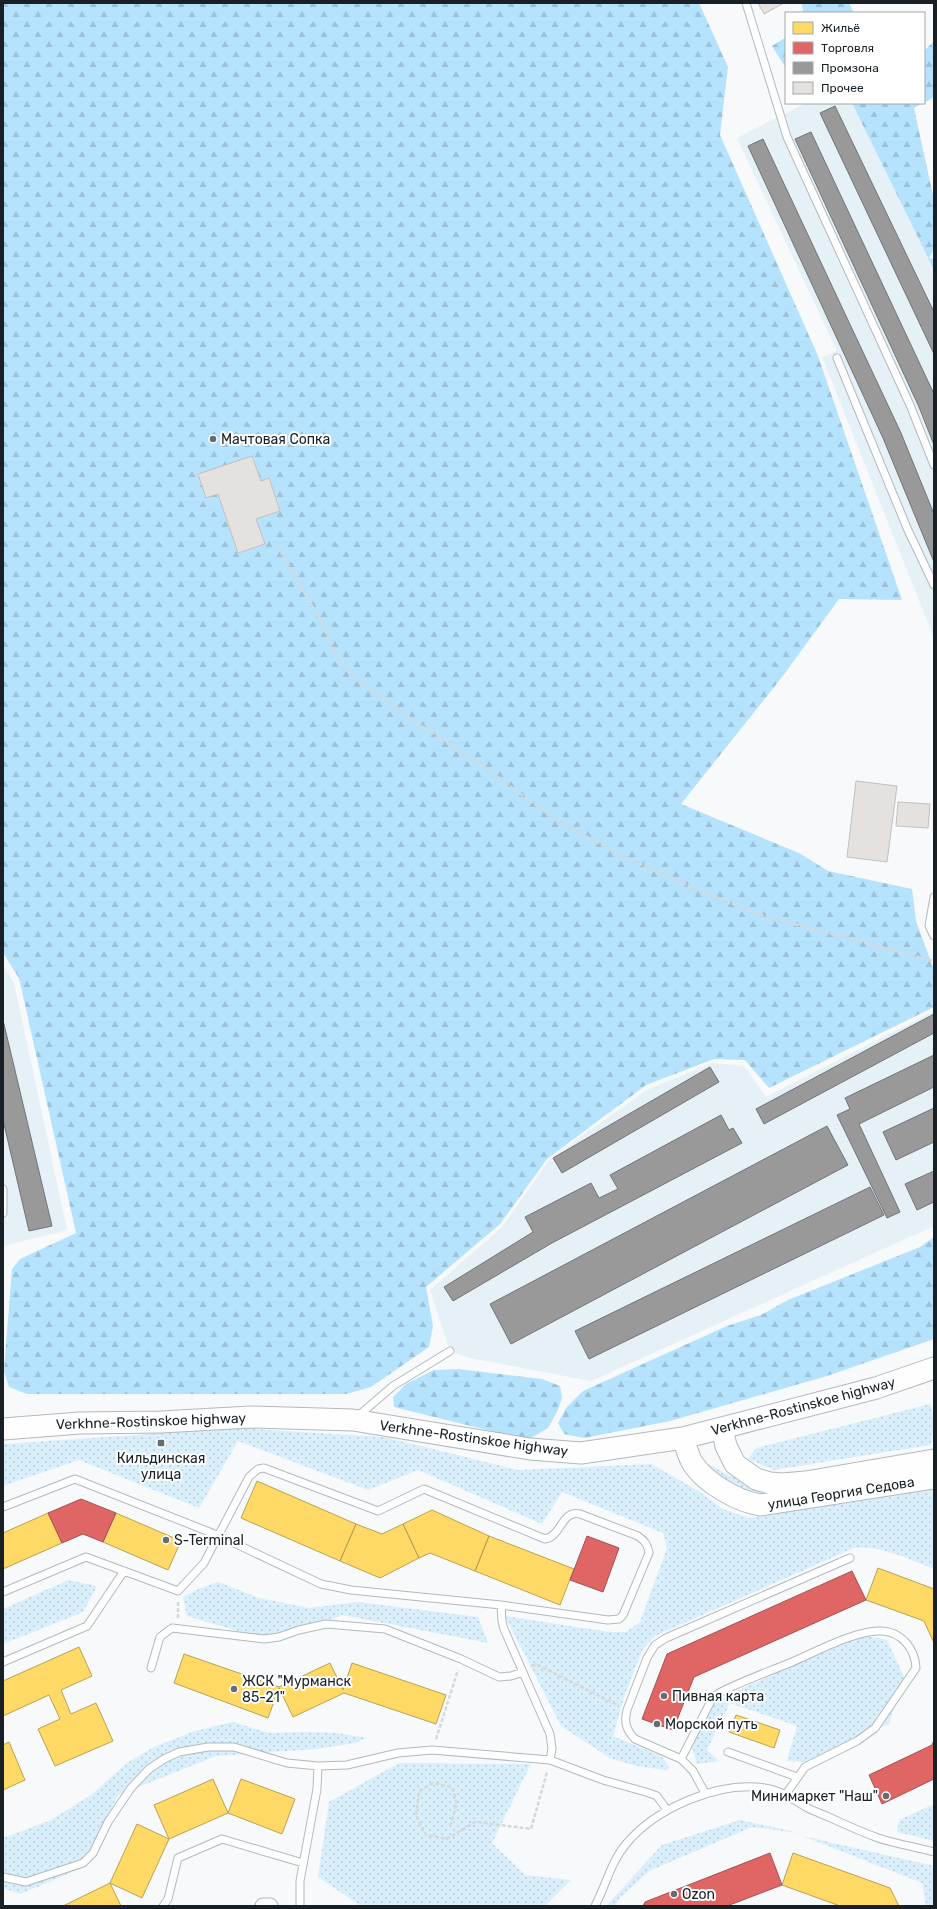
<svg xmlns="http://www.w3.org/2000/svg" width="937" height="1909" viewBox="0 0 937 1909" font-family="Rubik,sans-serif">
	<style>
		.built { fill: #e5f0f7 }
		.grass { fill: url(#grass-dots) }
		.forest { fill: url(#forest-firs) }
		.homes { fill: #ffd966; stroke: #baa253 }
		.shops { fill: #e06666; stroke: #a45153 }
		.industry { fill: #999; stroke: #727576 }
		.building { fill: #e5e1df; stroke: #c3c0be }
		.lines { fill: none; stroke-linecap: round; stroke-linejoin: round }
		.lane-casing { stroke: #b3b9bc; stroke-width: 9 }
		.street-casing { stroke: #b3b9bc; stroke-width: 17 }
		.secondary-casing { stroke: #b3b9bc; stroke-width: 23 }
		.path { stroke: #d7d8d8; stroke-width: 2.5; stroke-dasharray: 4 2; stroke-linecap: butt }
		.lane { stroke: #fefefe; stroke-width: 7 }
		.street { stroke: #fefefe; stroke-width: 15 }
		.secondary { stroke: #fefefe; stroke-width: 21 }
		.poi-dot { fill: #666c71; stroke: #fff; stroke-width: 1.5 }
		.labels { text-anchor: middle; stroke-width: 4; stroke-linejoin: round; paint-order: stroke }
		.poi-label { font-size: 14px; fill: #182026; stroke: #fff; text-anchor: start }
		.street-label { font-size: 14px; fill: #182026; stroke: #fff }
	</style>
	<defs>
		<pattern id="grass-dots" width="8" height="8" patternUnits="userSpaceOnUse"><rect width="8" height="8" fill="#daeffc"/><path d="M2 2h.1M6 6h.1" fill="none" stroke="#bacdd8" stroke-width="1.8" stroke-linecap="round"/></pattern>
		<pattern id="forest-firs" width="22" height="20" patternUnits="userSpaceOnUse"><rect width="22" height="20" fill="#b5e2fd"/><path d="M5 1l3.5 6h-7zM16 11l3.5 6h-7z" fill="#9bc2d9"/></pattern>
	</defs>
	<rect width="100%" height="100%" fill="#f7f9fb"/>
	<!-- built -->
	<path class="built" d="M806 103H852L934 270V638L822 357 837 351 737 138Z
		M3 965 14 983 67 1230 3 1246Z
		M934 1011V1226L591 1381 470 1358 450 1351 430 1290 502 1227 550 1159 585 1134 647 1090 712 1063 744 1066 766 1097Z"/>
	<!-- grass -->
	<path class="grass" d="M930 1404C936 1417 936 1432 930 1445L774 1470 748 1459 756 1448Z
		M239 1428 384 1437 518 1470 651 1464 697 1490 723 1509 749 1518 931 1490 934 1491V1569C908 1559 881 1545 854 1548L655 1636 643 1649 625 1694 613 1736 661 1756 670 1768 665 1770 637 1766 610 1758 561 1726 505 1616 610 1632H626L640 1622 667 1548 663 1533 562 1492 542 1524 418 1470 368 1490 238 1441 199 1508 79 1460 3 1486V1444Z
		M703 1461C729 1476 753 1488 782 1493L762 1498 709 1476Z
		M68 1580 97 1586 83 1612 3 1644V1609Z
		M218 1582 259 1598 309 1608 358 1602 478 1617 488 1643 342 1615 275 1642 187 1616 183 1597 196 1590Z
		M862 1635 887 1640 904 1677 889 1724 804 1762 787 1761 797 1726 730 1703 707 1750 719 1761 697 1764 691 1743 710 1703Z
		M233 1722 269 1733 307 1732 337 1733 367 1738 355 1743 316 1749 216 1756 118 1795 82 1868 20 1894 3 1888V1838L51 1820 91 1795 127 1763 154 1747 195 1731Z
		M399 1763 531 1764 492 1843 525 1875 571 1880 545 1906H361L318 1877 329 1802Z
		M934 1804V1841L897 1832 899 1820Z
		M740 1820 799 1833 752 1827 649 1871 619 1899 615 1906H606L662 1845Z
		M803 1836 934 1866V1906H926L922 1883Z"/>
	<!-- forest -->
	<path class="forest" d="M3 3H699L728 67 720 135 818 356 902 600 839 599 782 677 681 804 799 853 828 871 912 889 916 921 934 970V1007L769 1088 745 1060 714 1059 646 1085 547 1159 500 1224 426 1287 433 1326 429 1347 371 1387 346 1394H27L9 1387 4 1371 12 1269 20 1259 76 1233 19 978 3 953Z
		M801 3H849L854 13H802L803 10Z
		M786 37V68L772 46Z
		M934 41V97L924 103V51Z
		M852 103H923L914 108 934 200V249L929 258 934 259V270Z
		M934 1237V1339L827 1376 670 1421 584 1438 564 1434 558 1423 566 1408 583 1391 727 1326 761 1315 788 1300 920 1247Z
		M458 1369 542 1379 560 1386 562 1398 557 1412 548 1428 531 1438 511 1436 394 1407 393 1397 406 1384 434 1370Z"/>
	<!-- homes -->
	<path class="homes" d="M257 1481 356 1524 340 1561 241 1518Z
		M432 1510 489 1536 475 1571 430 1553 419 1558 403 1524Z
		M48 1513 62 1543 3 1569V1533Z
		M116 1513 181 1541 168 1570 103 1542Z
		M356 1524 382 1534 403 1524 419 1558 380 1578 340 1561Z
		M489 1536 574 1569 560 1605 475 1571Z
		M878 1568 934 1589V1643L924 1621 866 1600Z
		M79 1647 92 1676 61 1690 71 1714 96 1703 113 1741 55 1766 38 1729 60 1719 49 1695 3 1716V1681Z
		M184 1654 279 1687 330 1663 343 1690 352 1663 446 1695 436 1724 344 1693 293 1717 279 1688 268 1718 174 1683Z
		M736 1715 780 1730 774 1748 729 1732Z
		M9 1742 25 1780 3 1790V1745Z
		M213 1779 228 1813 169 1839 154 1805Z
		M241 1779 295 1799 282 1834 228 1813Z
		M137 1824 169 1839 142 1898 110 1883Z
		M793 1853 890 1888 899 1906H840L782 1885Z
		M110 1883 121 1906H63Z"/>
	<!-- shops -->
	<path class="shops" d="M81 1499 116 1513 103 1542 83 1534 62 1543 48 1513Z
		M587 1536 619 1548 603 1592 570 1580Z
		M852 1571 866 1600 694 1677 673 1730 642 1719 667 1654Z
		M934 1740V1779L882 1804 869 1775 932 1745Z
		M770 1853 782 1885 727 1906H643L645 1902Z"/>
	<!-- industry -->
	<path class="industry" d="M835 106 934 312V354L820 113Z
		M811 132 934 394V445L919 407 795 139Z
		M763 139 901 433 934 514V562L883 438 748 146Z
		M934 1014V1033L764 1124 756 1109Z
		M3 1020 52 1226 29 1231 3 1120Z
		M934 1055V1087L859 1124 900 1212 887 1218 837 1115 850 1109 845 1098Z
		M710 1067 719 1082 562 1173 553 1158Z
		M934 1108V1142L896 1160 883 1132Z
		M721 1115 729 1130 733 1128 742 1143 552 1243 453 1301 444 1287 533 1232 525 1217 591 1183 599 1198 618 1189 610 1175Z
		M827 1126 848 1165 511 1344 490 1304Z
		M934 1171V1202L917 1210 905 1184Z
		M870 1187 884 1215 589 1359 575 1331Z"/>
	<!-- building -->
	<path class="building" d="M758 3H784L764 14Z
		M252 456 261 481 269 478 280 511 256 519 265 544 238 553 218 494 206 498 198 474Z
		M856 781 897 786 887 862 847 857Z
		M898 802 930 804 928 828 896 826Z"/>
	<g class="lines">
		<defs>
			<path id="lane" d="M746 3 787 137 910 405 934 465
				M837 358 907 528 934 585
				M934 897 929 926 934 936
				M3 1189V1213
				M357 1417 393 1386 450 1351
				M3 1507 75 1479 217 1535 321 1584 351 1590 501 1605 608 1620 619 1619 623 1615 649 1553C648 1545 645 1541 638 1536L580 1514C561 1510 562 1536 545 1539L424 1489 378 1511 264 1468 258 1469 249 1477 204 1563 178 1591 86 1557 3 1592
				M501 1605 502 1621 504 1629 550 1734 552 1749 550 1760
				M3 1662 87 1626 124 1571
				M151 1668 160 1637 172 1628 264 1639 279 1637 299 1630 326 1624 385 1629 461 1659 499 1677 511 1676 523 1672
				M728 1752 797 1777
				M681 1759 635 1739C626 1730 624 1722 627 1710L647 1658 655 1645 666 1638 850 1558
				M705 1793 693 1771 681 1759 712 1699 719 1693C742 1681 768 1672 792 1662 815 1652 858 1629 882 1631 902 1632 915 1649 916 1668L875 1728 857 1741 805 1767 786 1794
				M3 1877 26 1882 83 1863 93 1853 108 1822 131 1788 149 1769 164 1759 179 1752 208 1747H234L287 1763 318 1766 347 1765 398 1753 432 1750 550 1760 603 1780 649 1793 657 1796 667 1810
				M163 1906 168 1899 178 1858 222 1839 303 1863
				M300 1906V1881L317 1789 318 1766
				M595 1906C606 1885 611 1862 626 1844 656 1808 718 1781 765 1788 781 1790 792 1799 806 1807 813 1811 822 1814 831 1818 846 1825 862 1832 878 1838 896 1844 916 1847 934 1852"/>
			<path id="street" d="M263 1906H270"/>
			<path id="secondary" d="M722 1428 726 1446 735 1464 756 1479 770 1483 783 1484 806 1482 934 1460
				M3 1429 80 1423 161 1422 251 1417 353 1420 530 1449 581 1453 683 1438 876 1388 934 1368
				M683 1438C686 1446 688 1456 693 1464 706 1483 738 1502 761 1505L934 1478"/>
		</defs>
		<!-- lane casing -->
		<use href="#lane" class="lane-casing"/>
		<!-- street casing -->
		<use href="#street" class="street-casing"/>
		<!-- secondary casing -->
		<use href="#secondary" class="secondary-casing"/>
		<!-- path -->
		<path class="path" d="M278 547 318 616 339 661 364 685 414 721 480 764 556 820 619 854 691 887 760 915 934 961
			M178 1618V1601
			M532 1666 536 1664 617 1705
			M436 1739 458 1670
			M450 1826 457 1804 452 1787 433 1783 419 1791 416 1816 426 1835 447 1839 475 1822 531 1829 547 1772"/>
		<!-- lane -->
		<use href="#lane" class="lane"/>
		<!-- street -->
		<use href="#street" class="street"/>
		<!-- secondary -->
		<use href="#secondary" class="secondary"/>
	</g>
	<!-- markers -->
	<g class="poi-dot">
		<circle cx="213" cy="439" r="4"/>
		<rect x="157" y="1439" width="8" height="8" rx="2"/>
		<circle cx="166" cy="1540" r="4"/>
		<circle cx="234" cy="1689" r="4"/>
		<circle cx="664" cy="1696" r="4"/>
		<circle cx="657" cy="1724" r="4"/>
		<circle cx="886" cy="1796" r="4"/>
		<circle cx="674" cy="1894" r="4"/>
	</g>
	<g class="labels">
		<!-- poi labels -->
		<g class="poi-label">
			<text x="221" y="444">Мачтовая Сопка</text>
			<text x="161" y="1463" text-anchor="middle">Кильдинская<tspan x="161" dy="16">улица</tspan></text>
			<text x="174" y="1545">S-Terminal</text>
			<text x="242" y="1686">ЖСК "Мурманск<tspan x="242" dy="16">85-21"</tspan></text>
			<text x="672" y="1701">Пивная карта</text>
			<text x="665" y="1729">Морской путь</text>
			<text x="878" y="1801" text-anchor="end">Минимаркет "Наш"</text>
			<text x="682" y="1899">Ozon</text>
		</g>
		<!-- street labels -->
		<g class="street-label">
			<text transform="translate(803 1406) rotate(-15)" y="5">Verkhne-Rostinskoe highway</text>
			<text transform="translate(151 1421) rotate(-2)" y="5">Verkhne-Rostinskoe highway</text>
			<text transform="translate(474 1438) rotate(8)" y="5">Verkhne-Rostinskoe highway</text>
			<text transform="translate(841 1493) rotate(-9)" y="5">улица Георгия Седова</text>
		</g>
	</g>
	<!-- border -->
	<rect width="937" height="1909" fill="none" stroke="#182026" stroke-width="8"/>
	<!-- legend -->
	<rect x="785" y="12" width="140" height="92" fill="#ffffff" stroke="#a3a6a8"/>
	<rect x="793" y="22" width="20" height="12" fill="#ffd966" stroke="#a3a6a8"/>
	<text x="821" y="32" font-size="12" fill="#182026">Жильё</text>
	<rect x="793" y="42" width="20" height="12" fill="#e06666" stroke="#a3a6a8"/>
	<text x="821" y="52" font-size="12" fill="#182026">Торговля</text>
	<rect x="793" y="62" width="20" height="12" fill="#999999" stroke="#a3a6a8"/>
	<text x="821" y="72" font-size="12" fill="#182026">Промзона</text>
	<rect x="793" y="82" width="20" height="12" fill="#e5e1df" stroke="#a3a6a8"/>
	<text x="821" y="92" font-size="12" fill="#182026">Прочее</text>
</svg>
